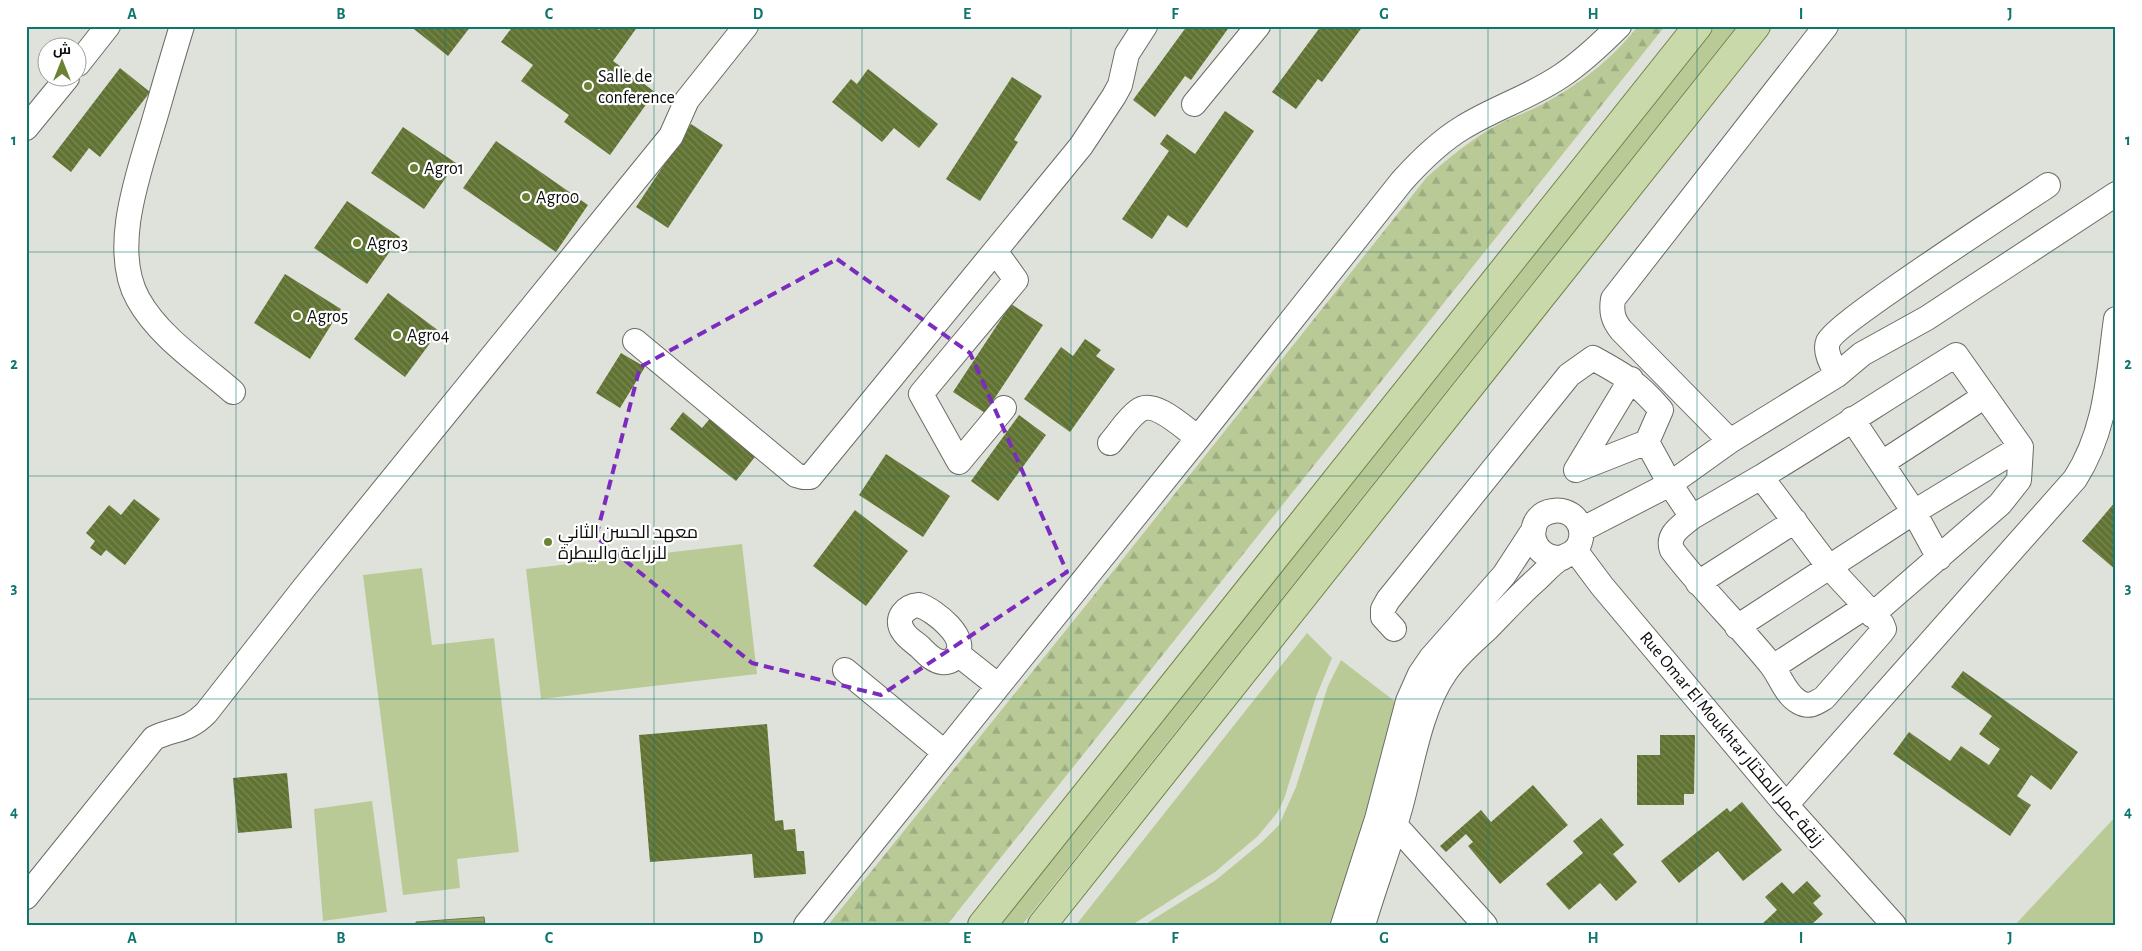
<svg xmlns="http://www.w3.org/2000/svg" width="2142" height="951" viewBox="0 0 2142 951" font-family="'Alegreya Sans',Cairo,sans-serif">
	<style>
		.green { fill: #b9ca97 }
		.forest { fill: url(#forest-firs) }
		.water { fill: url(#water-rules); stroke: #6a7a4a }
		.building { fill: url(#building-back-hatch) }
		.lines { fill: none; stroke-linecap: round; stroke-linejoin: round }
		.minor-casing { stroke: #6a6c65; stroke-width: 26 }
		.major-casing { stroke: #71814c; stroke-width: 30 }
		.minor { stroke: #fff; stroke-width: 24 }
		.major { stroke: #cad9a9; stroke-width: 28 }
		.marked { fill: none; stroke: #7b2cbf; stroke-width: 4; stroke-dasharray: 10 6; stroke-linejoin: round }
		.grid { fill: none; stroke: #0f766e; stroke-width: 1; stroke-opacity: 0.55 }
		.poi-dot { fill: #6c8234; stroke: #fff; stroke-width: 2 }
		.labels { text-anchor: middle; stroke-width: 4.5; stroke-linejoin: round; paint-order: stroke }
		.poi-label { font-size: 18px; fill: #0c0d0a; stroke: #fff; text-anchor: start }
		.street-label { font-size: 18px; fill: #0c0d0a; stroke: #fff }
		.neatline { fill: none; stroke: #0f766e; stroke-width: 2 }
		.grid-label { font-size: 16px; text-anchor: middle; font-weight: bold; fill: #0f766e }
	</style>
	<defs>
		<pattern id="forest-firs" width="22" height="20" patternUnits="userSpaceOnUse" patternTransform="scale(1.25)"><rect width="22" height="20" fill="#b9ca97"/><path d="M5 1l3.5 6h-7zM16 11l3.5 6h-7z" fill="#9eac81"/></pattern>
		<pattern id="water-rules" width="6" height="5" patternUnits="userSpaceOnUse" patternTransform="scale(1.25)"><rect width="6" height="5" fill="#93a865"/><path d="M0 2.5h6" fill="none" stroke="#768751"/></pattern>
		<pattern id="building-back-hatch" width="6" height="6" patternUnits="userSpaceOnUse" patternTransform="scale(1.25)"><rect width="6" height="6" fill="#607331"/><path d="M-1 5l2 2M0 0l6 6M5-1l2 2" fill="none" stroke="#7a8759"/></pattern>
	</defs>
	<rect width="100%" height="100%" fill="#dfe2da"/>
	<!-- green -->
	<path class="green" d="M1716 26H1737L1022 925H1001Z
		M742 544 757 674 541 699 526 569Z
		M422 568 432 645 494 638 519 852 457 859 460 888 403 895 363 575Z
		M1307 633 1332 658 1316 697 1284 799 1277 813 1258 836 1215 872 1132 925H1076Z
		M1341 660 1410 713 1353 925H1144L1216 880 1262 842 1279 825 1296 787 1328 686Z
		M372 801 387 912 323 921 314 809Z
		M2116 816V925H2015Z"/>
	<!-- forest -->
	<path class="forest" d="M1638 26H1665L947 925H828L1083 609 1427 177C1450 157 1474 137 1501 123 1515 116 1530 111 1543 104 1579 85 1613 58 1638 26Z"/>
	<!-- water -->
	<path class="water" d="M484 917 485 925H416V922Z"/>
	<!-- building -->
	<path class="building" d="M410 26H471L448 56Z
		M513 26H594L599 30 602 26H638L613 61 655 92 610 155 564 122 569 115 521 81 533 65 501 42Z
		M1187 26H1230L1191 80 1185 76 1155 117 1133 100Z
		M1321 26H1363L1322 82 1318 79 1296 109 1272 92Z
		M120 68 150 92 100 157 89 148 71 172 52 157Z
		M868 69 938 124 919 148 894 128 882 142 832 102 851 79 857 84Z
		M1012 77 1042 96 1014 140 1018 142 980 201 946 179Z
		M1225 111 1254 131 1187 228 1168 215 1152 239 1122 219 1169 151 1160 144 1167 134 1195 154Z
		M691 124 723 145 668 228 636 207Z
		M403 127 456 163 424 209 371 173Z
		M496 141 588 205 556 252 463 188Z
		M347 201 400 237 367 284 314 248Z
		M285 274 341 309 310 359 254 323Z
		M388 293 439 331 405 377 354 339Z
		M1011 304 1043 325 985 413 953 392Z
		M1085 339 1101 350 1096 356 1115 369 1070 432 1024 399 1061 347 1073 356Z
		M621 353 645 367 620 408 596 393Z
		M683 412 702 428 712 416 758 453 736 481 670 429Z
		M1019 415 1046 435 998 501 971 481Z
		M886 454 950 496 923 537 859 495Z
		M134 499 160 519 125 565 106 550 101 556 90 548 95 541 86 533 109 505 121 515Z
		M2116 501V570L2082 541Z
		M855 510 908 551 866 606 813 566Z
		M1963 671 2078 752 2051 790 2031 775 2017 796 2031 805 2010 836 1893 754 1909 732 1950 761 1961 746 1989 765 2000 749 1979 734 1992 716 1951 687Z
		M767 724 775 821 783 820 784 830 795 829 797 851H804L806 874 754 878 752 854 650 862 639 735Z
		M1660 735H1695L1694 794H1684V805H1637V755H1660Z
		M287 773 292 828 238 833 233 778Z
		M1533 785 1568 825 1500 884 1468 846 1473 842 1466 834 1446 852 1440 846 1481 810 1491 822Z
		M1742 802 1782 850 1743 881 1718 851 1679 883 1661 861 1727 808 1730 812Z
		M1601 818 1624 845 1613 854 1637 882 1616 901 1600 883 1569 910 1546 884 1583 853 1573 841Z
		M1807 881 1821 896 1813 903 1823 914 1811 925H1761L1777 910 1765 897 1782 882 1793 894Z"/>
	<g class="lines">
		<defs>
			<path id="minor" d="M182 26C172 58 163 90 154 121 139 172 110 249 138 299 159 337 201 364 233 392
				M78 64 108 26
				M1194 104 1258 26
				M26 128 67 78
				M995 251 1016 280 921 394 959 462 1004 408
				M635 341 796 475 803 477H810L1081 146 1114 96 1120 85 1127 54 1145 26
				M1837 375C1833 366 1824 352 1828 342 1834 324 2019 205 2048 185
				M1852 419 1914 512 1939 558
				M1730 441 1621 330C1613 320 1611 312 1613 299L1826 26
				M1647 442 1670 484 1692 517 1761 477 1829 567 1882 624 1884 629 1881 633 1824 698C1816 703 1809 708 1799 702 1786 695 1781 678 1772 666 1740 626 1703 591 1672 550 1666 534 1682 526 1692 517
				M1110 443C1119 433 1127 419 1138 411 1154 398 1185 429 1198 438
				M1882 463 1985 396
				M1576 470 1631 379
				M1761 477C1827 437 1891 395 1956 355L2021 447 2019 480 2000 504 1872 615
				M1581 530 1670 484 1730 441 1837 375 1862 354 1927 318 2116 194
				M1575 550 1602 586 1786 805 1894 925
				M1698 583 1795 521
				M919 605C934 610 972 639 955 657 952 661 947 663 942 662 933 661 926 653 920 647 914 642 906 637 903 631 894 618 906 606 919 605Z
				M1737 627 1914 512 2021 447
				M1394 629 1383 617V609L1388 600 1569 375 1593 358C1624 375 1638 383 1661 410L1647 442 1576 470
				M958 654 997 685
				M1773 667 1865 607
				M845 670 944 752
				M1786 805 2075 479C2107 429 2108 376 2116 319
				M1395 825 1485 925
				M26 897 154 738C175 728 187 732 206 713L304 588 671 136 687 100 746 26
				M806 925 1198 438 1402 181C1420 161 1439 142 1462 128 1494 108 1530 97 1561 76 1582 62 1601 44 1619 26
				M1343 925 1377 819 1408 701 1420 674 1431 658 1504 575 1534 529
				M1363 925C1375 885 1390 845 1401 805 1412 764 1421 707 1445 673 1456 656 1472 643 1487 629 1503 613 1518 596 1535 581 1543 574 1552 563 1561 558 1570 554 1577 552 1580 542 1586 524 1571 508 1553 511 1523 515 1528 560 1562 558"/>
			<path id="major" d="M982 925 1698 26
				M1042 925 1756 26"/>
		</defs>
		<!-- minor casing -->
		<use href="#minor" class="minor-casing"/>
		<!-- major casing -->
		<use href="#major" class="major-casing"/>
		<!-- minor -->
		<use href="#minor" class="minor"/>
		<!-- major -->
		<use href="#major" class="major"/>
	</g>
	<!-- marked area -->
	<path class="marked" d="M837 259 970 353 1067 572 881 695 752 663 596 537 640 367Z"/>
	<!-- grid -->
	<path class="grid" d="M236 26V925M445 26V925M654 26V925M862 26V925M1071 26V925M1280 26V925M1488 26V925M1697 26V925M1906 26V925M26 252H2116M26 476H2116M26 699H2116"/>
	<!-- markers -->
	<g class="poi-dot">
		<circle cx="588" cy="86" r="5"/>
		<circle cx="414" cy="168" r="5"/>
		<circle cx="526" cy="197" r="5"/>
		<circle cx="357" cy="243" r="5"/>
		<circle cx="297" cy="316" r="5"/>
		<circle cx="397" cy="335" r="5"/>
		<circle cx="548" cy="542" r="5"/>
	</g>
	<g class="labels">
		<!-- poi labels -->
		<g class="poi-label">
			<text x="598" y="82">Salle de<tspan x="598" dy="21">conference</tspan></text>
			<text x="424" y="174">Agro1</text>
			<text x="536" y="203">Agro0</text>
			<text x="367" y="249">Agro3</text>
			<text x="307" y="322">Agro5</text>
			<text x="407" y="341">Agro4</text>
			<text x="558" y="538">معهد الحسن الثاني<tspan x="558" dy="21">للزراعة والبيطرة</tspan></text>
		</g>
		<!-- street labels -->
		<g class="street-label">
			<text transform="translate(1732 739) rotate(50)" y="6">Rue Omar El Moukhtar زنقة عمر المختار</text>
		</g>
	</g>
	<!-- border -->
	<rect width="2142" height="951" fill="none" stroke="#ffffff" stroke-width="55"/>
	<!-- north arrow -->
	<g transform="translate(62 62)"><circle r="24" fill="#ffffff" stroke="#9e9e9d"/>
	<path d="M0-4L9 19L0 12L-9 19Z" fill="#6c8234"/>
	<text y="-8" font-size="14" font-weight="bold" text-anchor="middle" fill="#0c0d0a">ش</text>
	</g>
	<rect x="28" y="28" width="2086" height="896" class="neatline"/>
	<g class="grid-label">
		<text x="132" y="19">A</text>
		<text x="341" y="19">B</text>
		<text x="549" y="19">C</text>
		<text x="758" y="19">D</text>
		<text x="967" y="19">E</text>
		<text x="1175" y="19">F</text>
		<text x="1384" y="19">G</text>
		<text x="1593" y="19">H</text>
		<text x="1801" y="19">I</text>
		<text x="2010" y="19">J</text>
		<text x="14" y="145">1</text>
		<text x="2128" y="145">1</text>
		<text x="14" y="369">2</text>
		<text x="2128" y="369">2</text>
		<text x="14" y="593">3</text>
		<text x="2128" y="593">3</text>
		<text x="14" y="817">4</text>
		<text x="2128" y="817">4</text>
		<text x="132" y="943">A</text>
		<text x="341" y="943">B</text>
		<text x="549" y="943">C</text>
		<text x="758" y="943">D</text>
		<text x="967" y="943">E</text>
		<text x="1175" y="943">F</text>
		<text x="1384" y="943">G</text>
		<text x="1593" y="943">H</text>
		<text x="1801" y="943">I</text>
		<text x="2010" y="943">J</text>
	</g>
</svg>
